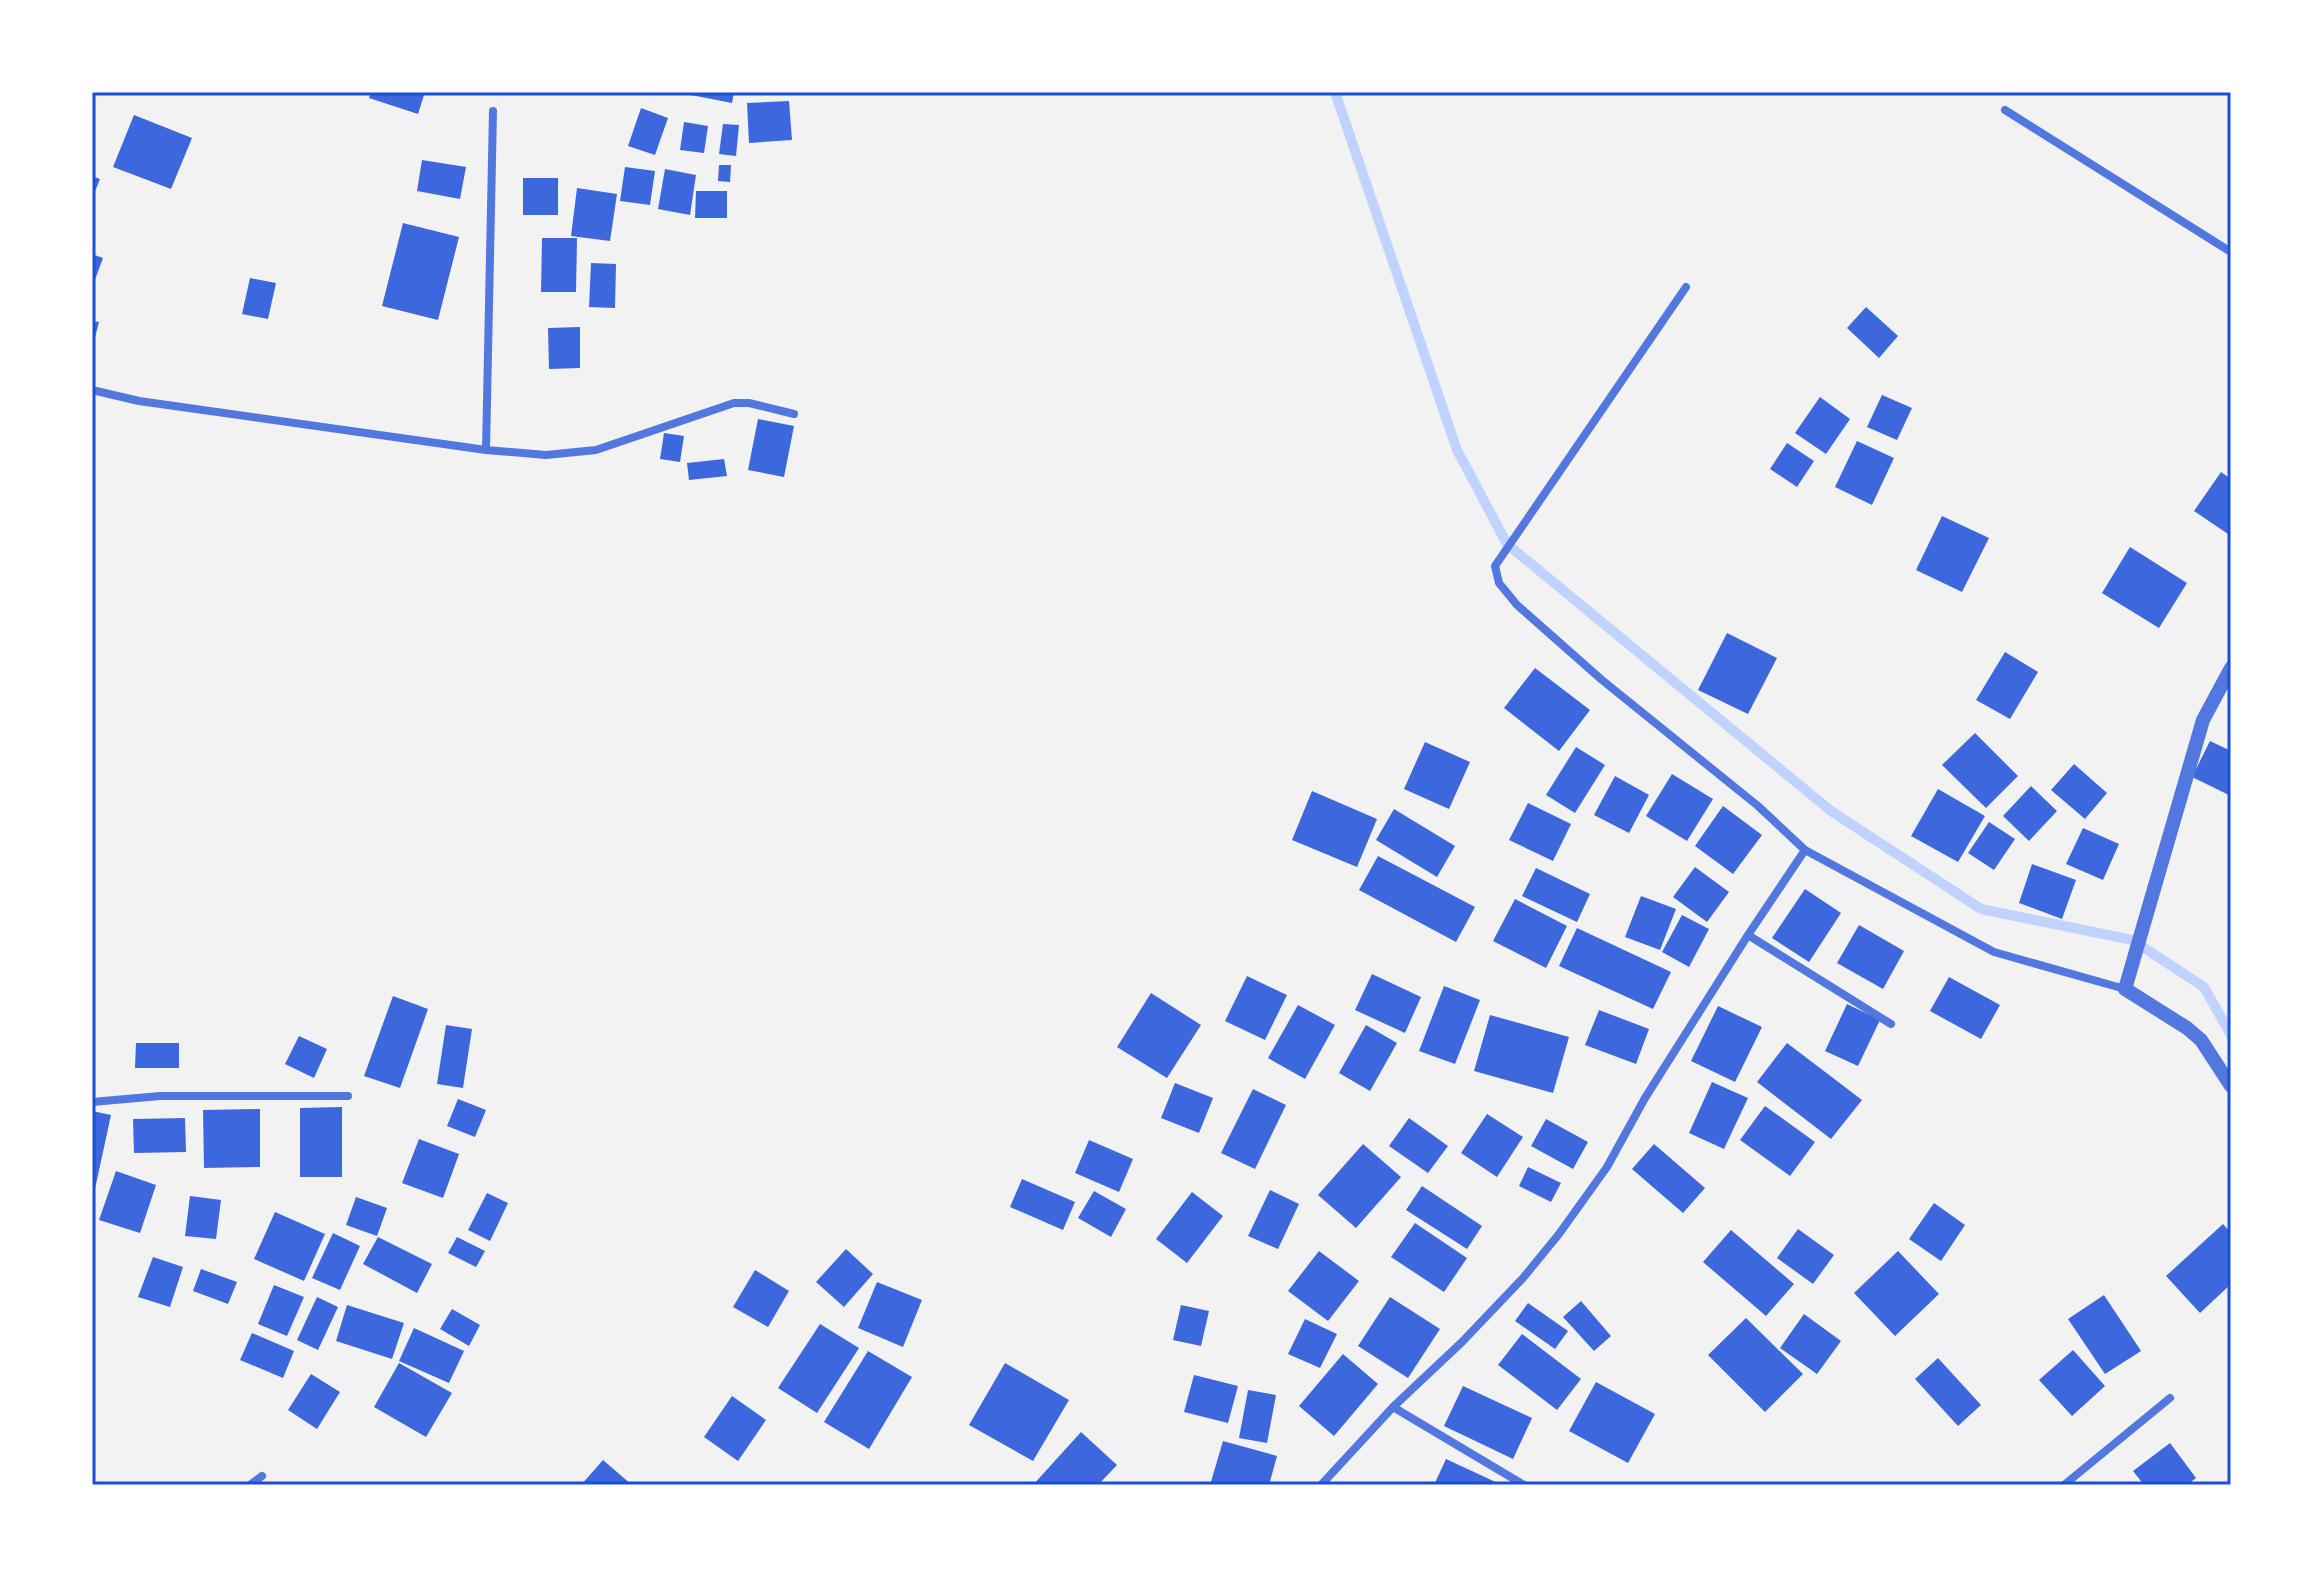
<svg xmlns="http://www.w3.org/2000/svg" width="2323" height="1577" viewBox="0 0 2323 1577" font-family="'Fira Sans',sans-serif">
	<style>
		.lines { fill: none; stroke-linecap: round; stroke-linejoin: round }
		.stream { stroke: #bfd3fe; stroke-width: 10 }
		.building { fill: #3d67dc }
		.minor { stroke: #5277de; stroke-width: 8 }
		.tertiary { stroke: #5277de; stroke-width: 14 }
		.neatline { fill: none; stroke: #1d4ed8; stroke-width: 3 }
	</style>
	<rect width="100%" height="100%" fill="#f2f2f2"/>
	<g class="lines">
		<!-- stream -->
		<path class="stream" d="M1335 92 1457 450 1507 544 1831 811 1981 909 2132 940 2204 987 2231 1035"/>
	</g>
	<!-- building -->
	<path class="building" d="M371 92H425L418 114 369 98Z
		M691 92H734L732 103 691 95Z
		M789 101 792 140 749 143 747 103Z
		M641 108 668 118 655 155 628 146Z
		M134 115 192 138 171 189 113 167Z
		M684 122 708 126 704 153 680 150Z
		M723 124 739 125 736 156 719 154Z
		M422 160 466 167 460 199 417 191Z
		M719 165H731L730 182 718 181Z
		M625 167 655 171 650 205 620 201Z
		M665 169 696 175 690 215 658 209Z
		M92 176 100 179 92 199Z
		M523 178H558V215H523Z
		M577 188 617 194 610 241 571 236Z
		M696 191H727V218H695Z
		M403 223 459 237 438 320 382 306Z
		M542 238H577L576 292H541Z
		M92 254 103 258 92 288Z
		M591 263 616 264 615 308 589 307Z
		M250 278 276 283 268 319 242 314Z
		M1866 307 1898 336 1879 358 1847 328Z
		M92 321 99 322 93 345 92 344Z
		M580 327V368L549 369 548 328Z
		M1882 395 1912 408 1897 440 1867 427Z
		M1820 397 1850 419 1826 454 1795 433Z
		M758 419 794 426 784 477 748 470Z
		M664 433 684 436 680 462 660 459Z
		M1857 441 1894 458 1872 505 1835 487Z
		M1787 443 1814 461 1797 487 1770 469Z
		M724 459 727 476 689 480 687 463Z
		M2221 472 2231 479V536L2194 511Z
		M1942 516 1989 538 1962 592 1916 570Z
		M2130 547 2187 583 2159 628 2102 593Z
		M1727 633 1777 658 1748 714 1698 690Z
		M2005 652 2038 672 2010 719 1976 700Z
		M1535 668 1590 710 1559 751 1504 708Z
		M1975 733 2018 776 1986 808 1942 765Z
		M2210 741 2231 751V796L2192 777Z
		M1425 742 1470 762 1449 809 1404 789Z
		M1576 747 1605 765 1575 813 1546 795Z
		M2074 764 2107 793 2085 819 2051 790Z
		M1672 774 1713 799 1687 841 1646 816Z
		M1615 776 1649 795 1629 833 1594 815Z
		M2031 786 2057 811 2029 841 2003 816Z
		M1938 789 1985 816 1958 862 1911 836Z
		M1312 791 1377 819 1357 867 1292 840Z
		M1528 803 1571 824 1553 861 1509 840Z
		M1723 806 1762 835 1733 874 1695 846Z
		M1394 809 1455 846 1437 877 1376 840Z
		M1989 822 2015 839 1994 870 1968 853Z
		M2083 828 2119 844 2103 880 2066 864Z
		M1378 856 1475 907 1456 942 1359 890Z
		M2032 864 2076 880 2062 919 2019 903Z
		M1695 867 1729 892 1707 922 1673 897Z
		M1536 868 1590 894 1577 922 1522 896Z
		M1805 889 1841 913 1809 962 1772 938Z
		M1641 896 1676 909 1660 950 1625 937Z
		M1515 899 1567 926 1546 968 1493 941Z
		M1682 915 1709 929 1689 967 1662 952Z
		M1859 925 1904 951 1883 989 1837 963Z
		M1577 928 1671 972 1653 1009 1559 966Z
		M1372 974 1421 997 1405 1033 1355 1010Z
		M1247 976 1287 995 1265 1040 1225 1021Z
		M1949 977 2000 1005 1981 1039 1930 1011Z
		M1444 986 1480 1000 1455 1064 1419 1051Z
		M1151 993 1201 1025 1167 1078 1117 1047Z
		M393 996 428 1009 400 1088 364 1076Z
		M1847 1004 1880 1020 1858 1066 1825 1051Z
		M1298 1005 1335 1025 1305 1079 1268 1058Z
		M1718 1006 1762 1027 1735 1082 1691 1061Z
		M1599 1010 1649 1029 1636 1064 1585 1045Z
		M1490 1015 1569 1037 1553 1093 1474 1071Z
		M446 1025 472 1029 463 1088 437 1084Z
		M1366 1025 1397 1043 1370 1091 1339 1073Z
		M299 1036 327 1049 314 1078 285 1064Z
		M136 1043H179V1068H135Z
		M1787 1043 1862 1100 1831 1139 1757 1082Z
		M1712 1082 1748 1098 1724 1149 1689 1133Z
		M1175 1083 1213 1098 1199 1133 1161 1118Z
		M1253 1089 1286 1105 1255 1169 1221 1153Z
		M458 1099 486 1110 475 1137 447 1126Z
		M1765 1106 1815 1142 1790 1176 1740 1140Z
		M342 1107V1177H300V1108Z
		M260 1109V1167L204 1168 203 1110Z
		M92 1111 111 1115 93 1198H92Z
		M1487 1114 1523 1137 1497 1177 1461 1153Z
		M185 1118 186 1152 134 1153 133 1119Z
		M1409 1118 1448 1146 1428 1173 1389 1146Z
		M1546 1119 1588 1142 1573 1169 1531 1146Z
		M419 1139 459 1154 443 1198 402 1183Z
		M1089 1140 1133 1159 1119 1192 1075 1173Z
		M1363 1144 1401 1177 1356 1228 1318 1195Z
		M1654 1144 1705 1188 1683 1213 1632 1169Z
		M1528 1167 1561 1183 1551 1202 1519 1186Z
		M116 1171 156 1185 140 1233 99 1220Z
		M1022 1179 1075 1202 1063 1230 1010 1207Z
		M1422 1186 1482 1226 1467 1249 1406 1210Z
		M1270 1190 1299 1204 1278 1249 1248 1236Z
		M1094 1191 1126 1209 1111 1237 1078 1218Z
		M1192 1192 1223 1216 1187 1263 1156 1239Z
		M487 1193 508 1203 490 1241 468 1230Z
		M190 1196 221 1200 216 1239 185 1236Z
		M356 1197 387 1208 377 1236 346 1225Z
		M1934 1203 1965 1225 1941 1261 1909 1239Z
		M275 1212 325 1234 304 1281 254 1259Z
		M1415 1223 1467 1258 1444 1292 1391 1257Z
		M2223 1224 2231 1233V1284L2200 1313 2166 1276Z
		M1798 1229 1834 1255 1813 1284 1777 1258Z
		M1731 1230 1794 1284 1766 1316 1703 1262Z
		M333 1233 360 1246 340 1290 312 1278Z
		M378 1237 432 1264 417 1293 363 1264Z
		M457 1237 485 1251 476 1267 448 1253Z
		M846 1249 873 1274 844 1307 816 1282Z
		M1319 1251 1359 1281 1328 1321 1288 1291Z
		M1898 1251 1939 1294 1895 1336 1854 1293Z
		M153 1257 183 1267 170 1307 138 1297Z
		M201 1269 237 1282 228 1304 193 1291Z
		M755 1270 789 1291 768 1327 733 1307Z
		M877 1282 922 1300 903 1347 858 1328Z
		M274 1285 304 1297 287 1336 258 1324Z
		M2104 1295 2141 1351 2105 1374 2068 1319Z
		M317 1297 338 1307 318 1350 297 1340Z
		M1390 1297 1440 1329 1408 1378 1358 1346Z
		M1581 1301 1611 1336 1594 1351 1563 1317Z
		M1528 1303 1568 1331 1555 1349 1515 1321Z
		M347 1305 404 1323 392 1359 336 1341Z
		M1181 1305 1209 1311 1201 1346 1173 1340Z
		M452 1309 480 1325 469 1346 440 1329Z
		M1804 1314 1841 1341 1817 1374 1780 1348Z
		M1746 1318 1803 1374 1765 1412 1708 1355Z
		M1305 1319 1337 1334 1320 1368 1288 1354Z
		M820 1324 859 1348 817 1413 778 1388Z
		M414 1328 464 1351 449 1383 399 1361Z
		M252 1333 294 1351 283 1378 240 1360Z
		M1522 1334 1581 1379 1557 1410 1498 1365Z
		M2073 1350 2105 1386 2072 1416 2039 1380Z
		M868 1351 912 1377 869 1449 824 1422Z
		M1343 1354 1378 1384 1334 1436 1299 1406Z
		M1938 1358 1981 1405 1958 1426 1915 1379Z
		M399 1363 452 1393 426 1437 374 1407Z
		M1005 1363 1069 1400 1033 1461 969 1425Z
		M311 1374 340 1392 317 1429 288 1410Z
		M1194 1375 1238 1386 1228 1423 1184 1412Z
		M1596 1382 1655 1414 1628 1463 1569 1431Z
		M1463 1386 1532 1418 1513 1459 1444 1426Z
		M1248 1390 1276 1395 1267 1443 1239 1438Z
		M732 1396 766 1420 738 1461 704 1437Z
		M1081 1432 1117 1465 1098 1485H1033Z
		M1223 1441 1277 1456 1269 1485H1210Z
		M2170 1443 2196 1478 2187 1485H2144L2133 1471Z
		M1446 1459 1502 1485H1434Z
		M603 1460 632 1485H581Z"/>
	<g class="lines">
		<!-- minor -->
		<path class="minor" d="M2005 110 2231 252
			M1686 287 1495 566 1499 583 1517 605 1602 680 1758 806 1805 850 1994 952 2125 989
			M92 390 139 401 486 450 546 455 596 450 734 403H749L794 414
			M486 450 493 111
			M1748 935 1891 1024
			M92 1102 160 1096H348
			M1393 1407 1524 1485
			M250 1485 262 1476
			M1321 1485 1393 1407 1462 1342 1523 1278 1559 1234 1607 1167 1645 1098 1748 935 1805 850
			M2064 1485 2170 1398"/>
		<!-- tertiary -->
		<path class="tertiary" d="M2231 668 2203 720 2125 989 2187 1028 2201 1040 2231 1086"/>
	</g>
	<!-- border -->
	<rect width="2323" height="1577" fill="none" stroke="#ffffff" stroke-width="188"/>
	<rect x="94" y="94" width="2135" height="1389" class="neatline"/>
</svg>
